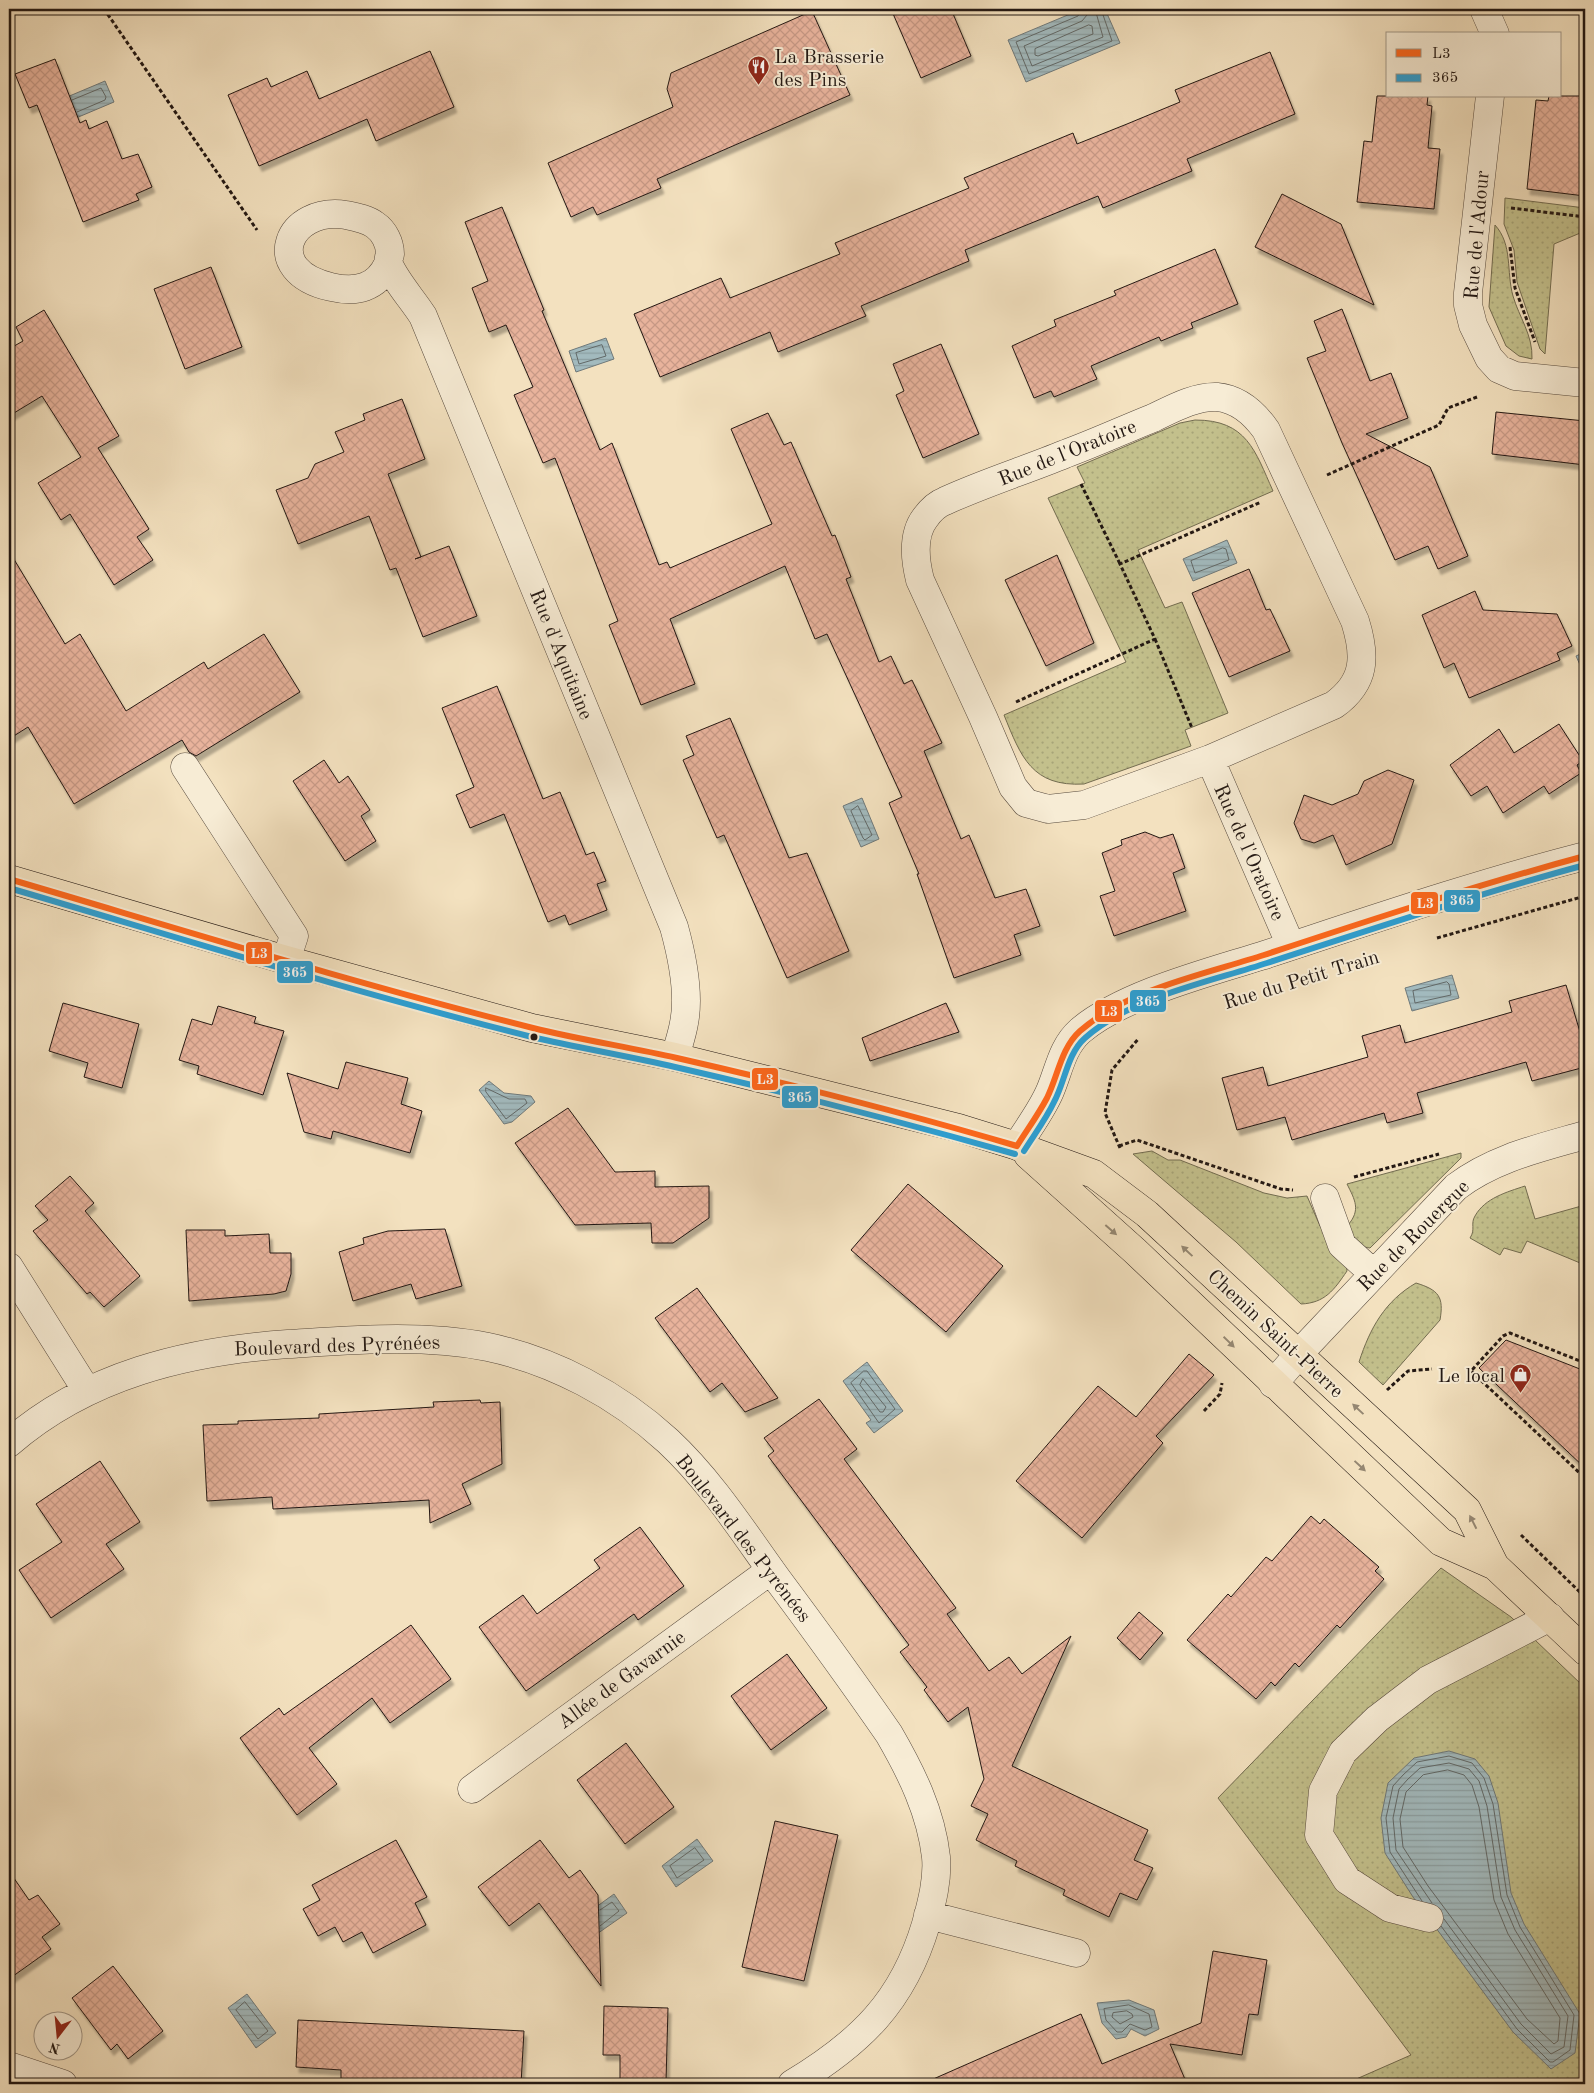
<svg xmlns="http://www.w3.org/2000/svg" width="1594" height="2093" viewBox="0 0 1594 2093" font-family="'Old Standard TT',serif">
	<style>
		.grass { fill: url(#grass-dots); stroke: #736c50 }
		.water { fill: url(#water-rules); stroke: #6f797a }
		.lines { fill: none; stroke-linecap: round; stroke-linejoin: round }
		.shore { stroke: #626968; stroke-width: 1 }
		.building { fill: url(#building-cross-hatch); stroke: #231813; filter: url(#shadow) }
		.minor-casing { stroke: #574a3e; stroke-width: 29 }
		.major-casing { stroke: #231813; stroke-width: 29 }
		.path { stroke: #231813; stroke-width: 3; stroke-dasharray: 4 2.5; stroke-linecap: butt }
		.minor { stroke: #f7ecd5; stroke-width: 28 }
		.major { stroke: #f3e1bf; stroke-width: 28 }
		.bus-1-casing { stroke: #f7ecd5; stroke-width: 10 }
		.bus-2-casing { stroke: #f7ecd5; stroke-width: 10 }
		.bus-1 { stroke: #ff671b; stroke-width: 6 }
		.bus-2 { stroke: #2c9fd3; stroke-width: 6 }
		.oneway { fill: #958772 }
		.bus-dot { fill: #231813; stroke: #f7ecd5; stroke-width: 2 }
		.labels { text-anchor: middle; stroke-width: 4; stroke-linejoin: round; paint-order: stroke }
		.poi-label { font-size: 20px; fill: #231813; stroke: #f7ecd5; text-anchor: start }
		.street-label { font-size: 20px; fill: #231813; stroke: #f7ecd5 }
		.line-badge { stroke: #f7ecd5; stroke-width: 2 }
		.badge-label { font-size: 14px; text-anchor: middle; font-weight: bold; fill: #fff }
	</style>
	<defs>
		<pattern id="grass-dots" width="8" height="8" patternUnits="userSpaceOnUse" patternTransform="scale(1.25)"><rect width="8" height="8" fill="#c3c08c"/><path d="M2 2h.1M6 6h.1" fill="none" stroke="#a7a478" stroke-width="1.8" stroke-linecap="round"/></pattern>
		<pattern id="water-rules" width="6" height="5" patternUnits="userSpaceOnUse" patternTransform="scale(1.25)"><rect width="6" height="5" fill="#a2babe"/><path d="M0 2.5h6" fill="none" stroke="#8b9fa2"/></pattern>
		<pattern id="building-cross-hatch" width="8" height="8" patternUnits="userSpaceOnUse" patternTransform="scale(1.25)"><rect width="8" height="8" fill="#e8b39c"/><path d="M0 0l8 8M0 8l8-8" fill="none" stroke="#c79986"/></pattern>
		<filter id="shadow"><feDropShadow dx="3" dy="5.5" stdDeviation="1" flood-color="#0004"/></filter>
	</defs>
	<rect width="100%" height="100%" fill="#f3e1bf"/>
	<filter id="stains"><feTurbulence type="fractalNoise" baseFrequency=".004" numOctaves="4"/><feColorMatrix values="0 0 0 0 .2 0 0 0 0 .09 0 0 0 0 .02 0 0 0 .5 -.17"/></filter>
	<radialGradient id="worn" r=".72"><stop offset=".6" stop-color="#630" stop-opacity="0"/><stop offset="1" stop-color="#630" stop-opacity=".3"/></radialGradient>
	<!-- grass -->
	<path class="grass" d="M1505 198 1585 208V231L1554 244 1545 354 1540 349 1517 282 1514 250 1504 224Z
		M1495 225C1513 245 1506 271 1513 296 1519 317 1533 335 1532 359L1519 356 1506 346 1489 307Z
		M1195 420C1247 420 1255 451 1273 491L1138 550 1165 608 1182 602 1228 713 1185 730 1191 746 1084 784C1032 787 1021 757 1004 715L1126 662 1048 498 1085 483 1077 467 1180 423Z
		M1152 1151 1168 1160H1180L1264 1193 1287 1198 1307 1196 1320 1226 1346 1261 1347 1271C1334 1290 1325 1303 1301 1304L1236 1242 1133 1154Z
		M1461 1153V1158L1370 1248C1354 1246 1351 1240 1348 1225 1361 1210 1355 1200 1347 1184Z
		M1525 1186 1535 1219 1585 1205V1265L1527 1241 1521 1253 1504 1248 1500 1255 1470 1238C1476 1229 1470 1224 1475 1216 1485 1198 1507 1192 1525 1186Z
		M1416 1283C1439 1290 1444 1297 1440 1320L1383 1385 1359 1362C1370 1328 1385 1301 1416 1283Z
		M1441 1568 1511 1617 1582 1685 1580 1705 1585 1725V2084H1345L1411 2055 1218 1798Z"/>
	<!-- water -->
	<path class="water" d="M1082 9H1105L1120 43 1026 82 1008 40Z
		M105 81 114 102 69 121 60 100Z
		M606 338 614 359 576 372 569 351Z
		M1227 540 1237 563 1193 581 1183 559Z
		M1585 652V651V676L1576 656Z
		M862 798 879 839 861 847 843 806Z
		M1452 975 1459 998 1412 1011 1405 988Z
		M489 1081 504 1093 531 1096 535 1102 512 1122 504 1124 479 1090Z
		M867 1362 903 1411 874 1433 866 1423 871 1420 843 1381Z
		M1449 1751 1475 1759 1489 1776 1498 1803 1511 1893 1524 1924 1580 2014 1575 2053 1551 2069 1513 2032 1413 1897 1385 1853 1381 1818 1388 1783 1414 1758Z
		M697 1839 713 1861 676 1887 662 1866Z
		M614 1894 627 1913 594 1936 581 1918Z
		M247 1994 276 2033 256 2048 228 2008Z
		M1129 2000 1154 2010 1159 2029 1145 2036 1131 2029 1126 2037 1116 2039 1102 2023 1097 2003Z"/>
	<g class="lines">
		<!-- shore -->
		<path class="shore" d="M1082 9 1078 16 1016 42 1029 74 1112 41 1101 9
			M1088 9 1087 15 1082 21 1024 46 1032 66 1103 37 1095 9
			M1089 25 1092 26 1093 34 1038 56 1035 55V49Z
			M72 100 101 88 106 97 105 100 77 112
			M602 345 606 356 579 364 576 353Z
			M1223 548 1226 549 1229 560 1195 573 1191 561Z
			M858 806 872 835 865 840 863 838 851 811Z
			M1447 982 1449 984 1451 995 1415 1003 1413 991Z
			M486 1088 509 1099H525L527 1103 506 1119 486 1092Z
			M864 1371H867L895 1409 879 1423 851 1383Z
			M863 1379 886 1407 883 1412H880L860 1385Z
			M1448 1770 1464 1775 1472 1785 1479 1807 1494 1900 1508 1934 1560 2018 1558 2041 1554 2044 1527 2019 1428 1886 1403 1847 1400 1819 1406 1792 1423 1775Z
			M695 1848 704 1860 677 1878 670 1866Z
			M1422 1901 1390 1852 1386 1818 1393 1786 1403 1775 1417 1762 1449 1756 1472 1763 1484 1778 1493 1804 1507 1895 1520 1927 1574 2015 1570 2050 1553 2062H1550L1517 2029 1441 1926
			M1432 1903 1396 1850 1393 1818 1399 1789 1408 1779 1420 1768 1449 1763 1469 1769 1479 1781 1487 1806 1501 1897 1515 1930 1568 2016 1564 2047 1551 2054 1521 2024 1444 1919
			M600 1910 612 1902 619 1911 600 1926
			M245 2002 268 2031 258 2039 236 2010Z
			M1129 2005 1149 2014 1152 2027 1145 2030 1130 2024 1122 2032H1117L1106 2020 1104 2009Z
			M1127 2011 1132 2014 1133 2017 1120 2024 1112 2017 1113 2013Z"/>
	</g>
	<!-- building -->
	<path class="building" d="M891 9H951L971 56 921 78Z
		M812 11 850 95 657 179 661 188 597 215 593 207 571 217 548 163 673 107 667 89 671 73Z
		M430 51 454 107 376 141 367 119 259 166 228 95 267 78 271 87 307 71 319 99Z
		M1270 52 1295 114 1187 159 1192 171 1103 208 1098 196 965 250 969 261 861 306 866 316 778 352 770 332 660 377 634 314 721 278 730 298 840 254 835 243 969 188 964 178 1073 133 1077 144 1127 124 1180 102 1175 90Z
		M55 59 80 123 86 120 89 129 107 121 122 159 138 154 152 187 136 194 139 200 83 222 37 105 29 108 15 74Z
		M1377 96H1428L1427 105 1432 106 1428 148 1440 149 1434 209 1357 202 1364 141 1372 142Z
		M1549 96H1585V196L1527 189 1536 100 1548 101Z
		M1282 194 1341 224 1374 305 1255 247Z
		M502 207 544 310 542 311 600 450 612 443 659 565 667 562 670 568 772 524 731 429 768 413 784 445 791 442 832 536 835 535 851 577 846 579 879 662 891 656 904 684 912 680 942 743 924 751 961 839 969 835 995 898 1026 889 1040 926 1014 935 1021 955 954 978 917 874H919L889 803 902 797 827 634 815 639 785 566 670 619 695 684 641 705 609 625 618 621 555 458 543 463 514 395 533 387 506 325 489 332 472 288 488 281 465 222Z
		M1215 249 1238 304 1191 323 1193 328 1161 341 1159 337 1091 366 1097 379 1054 397 1051 391 1034 398 1012 346 1056 326 1054 320 1116 295 1114 291Z
		M211 267 242 347 185 369 154 289Z
		M1342 309 1370 381 1391 373 1408 418 1366 434 1430 467 1468 556 1438 569 1428 546 1395 560 1342 443 1307 358 1326 351 1314 321Z
		M44 310 119 436 98 448 149 529 137 537 153 560 114 585 70 514 61 520 38 483 81 457 42 396 9 416V349L23 341 16 327Z
		M941 344 979 434 923 458 896 395 904 391 893 364Z
		M402 399 425 459 388 474 421 557 415 559 449 546 477 616 423 637 396 568 390 570 369 516 298 544 276 490 308 478 315 464 344 452 335 432 365 420 363 414Z
		M1496 412 1585 421V465L1492 454Z
		M9 551 65 644 80 634 126 711 204 662 208 669 264 634 300 692 196 756 189 752 182 740 74 804 28 727 9 739Z
		M1057 555 1094 643 1046 666 1005 580Z
		M1249 569 1266 610 1270 609 1290 651 1229 677 1192 593Z
		M1475 591 1483 610 1557 614 1572 646 1557 653 1560 660 1469 698 1454 663 1444 668 1422 615Z
		M497 686 543 799 560 792 586 855 594 852 606 881 597 884 607 910 569 925 565 915 548 922 504 814 470 828 456 795 474 787 442 708Z
		M730 718 789 858 807 853 849 951 787 978 724 835 717 838 683 760 694 755 686 736Z
		M1559 724 1583 761 1577 765 1581 773 1549 794 1544 786 1503 813 1487 786 1471 796 1450 765 1499 729 1514 753Z
		M324 760 339 783 348 776 370 810 361 816 376 841 345 861 293 781Z
		M1388 770 1414 780 1392 844 1346 865 1333 835 1314 843 1301 839 1294 823 1304 795 1332 805 1358 794 1364 781Z
		M1145 832 1160 838 1173 834 1185 868 1173 873 1186 911 1114 936 1100 896 1115 891 1102 853 1122 845 1121 840Z
		M1566 985 1580 1032 1585 1031V1067L1532 1081 1526 1062 1417 1093 1423 1113 1387 1123 1384 1113 1292 1140 1285 1117 1237 1130 1222 1078 1263 1067 1268 1086 1368 1057 1362 1036 1400 1025 1405 1043 1512 1012 1509 1001Z
		M63 1003 139 1024 122 1088 84 1077 88 1063 49 1051Z
		M946 1003 959 1032 870 1061 862 1038Z
		M218 1006 256 1017 254 1023 284 1031 263 1095 197 1074 199 1066 179 1060 192 1019 212 1025Z
		M346 1062 408 1078 401 1104 422 1111 410 1153 333 1131 331 1139 304 1132 287 1073 338 1089Z
		M568 1108 615 1172 655 1171V1187L709 1186V1218L673 1243H652L651 1223 575 1225 515 1143Z
		M70 1176 94 1203 85 1211 140 1276 104 1307 90 1292 87 1294 33 1231 48 1220 35 1206Z
		M908 1184 1003 1266 946 1332 851 1250Z
		M445 1229 462 1286 416 1299 411 1284 353 1301 339 1252 364 1244 363 1238 388 1231Z
		M186 1230H225V1236L269 1234 270 1253H291V1274L286 1291 274 1294 189 1301Z
		M697 1288 778 1398 745 1412 722 1383 710 1392 655 1318Z
		M1506 1340 1585 1371V1468L1479 1368Z
		M1189 1354 1214 1375 1156 1436 1163 1443 1082 1538 1016 1481 1098 1386 1136 1417Z
		M819 1399 857 1449 844 1459 956 1608 947 1614 989 1671 1009 1657 1022 1674 1071 1636 1012 1766 1148 1830 1134 1860 1153 1868 1137 1900 1120 1893 1109 1917 1063 1895 1065 1890 1015 1866 1017 1861 976 1840 988 1814 971 1806 984 1779 968 1707 948 1722 924 1690 927 1687 900 1652 909 1645 768 1456 774 1451 764 1438Z
		M480 1400 481 1403 500 1402 502 1464 462 1484 471 1504 430 1523 429 1500 273 1509 272 1497 207 1501 203 1425 238 1424V1421L319 1418V1414L434 1407 433 1402Z
		M100 1461 140 1522 106 1544 124 1569 51 1618 19 1570 62 1542 36 1504Z
		M1311 1516 1320 1524 1324 1519 1379 1567 1375 1571 1384 1579 1340 1628 1337 1625 1299 1667 1295 1663 1275 1686 1271 1682 1256 1699 1187 1640 1228 1594 1231 1597 1266 1557 1272 1561Z
		M640 1527 684 1586 638 1620 634 1614 526 1691 479 1627 523 1595 537 1614 600 1568 594 1560Z
		M1139 1612 1163 1633 1140 1660 1117 1638Z
		M411 1625 451 1679 390 1723 372 1698 309 1748 337 1784 297 1815 240 1738 279 1708 284 1715Z
		M787 1654 827 1708 771 1750 731 1696Z
		M626 1743 674 1807 625 1844 577 1780Z
		M775 1821 838 1835 804 1981 742 1967Z
		M396 1840 427 1897 415 1903 426 1925 373 1953 362 1932 343 1942 335 1927 318 1936 303 1909 320 1900 312 1885Z
		M540 1840 569 1878 580 1870 598 1895 601 1986 539 1903 509 1926 478 1887Z
		M9 1871 29 1900 38 1895 60 1924 42 1937 51 1949 9 1979Z
		M1213 1951 1267 1960 1258 2015 1249 2014 1242 2055 1170 2044 1187 2084H922L1081 2014 1102 2064 1201 2023Z
		M113 1966 163 2031 128 2059 117 2044 111 2050 72 1998Z
		M604 2006 668 2008 666 2082H620V2055H603Z
		M298 2020 524 2031 521 2084H393L341 2080V2070L296 2067Z"/>
	<g class="lines">
		<defs>
			<path id="minor" d="M1484 9 1495 34
				M1490 96 1468 293V305L1473 325 1489 358 1499 369 1515 376 1585 383
				M388 264C377 288 356 293 331 287 260 271 288 206 346 215 356 217 367 219 375 225 384 231 390 243 390 254 389 258 387 262 389 265 397 283 413 300 423 316L674 927C682 956 690 993 684 1023 682 1035 678 1046 675 1057
				M1210 759 1084 805 1048 809 1026 803 1013 787 983 717 920 580C915 560 912 535 925 518 930 511 937 504 945 501 984 483 1026 470 1065 454 1095 443 1123 430 1153 418 1172 409 1195 396 1217 397 1238 399 1254 413 1266 430L1355 621C1366 656 1366 682 1334 705L1210 759 1291 946
				M185 767 294 936 286 960
				M1017 1146C1028 1128 1042 1110 1050 1091 1059 1070 1062 1047 1080 1031 1122 995 1207 973 1261 956 1368 921 1476 884 1585 856
				M1325 1198 1342 1245 1374 1274
				M9 1267 87 1391
				M1273 1384 1306 1346 1456 1187C1494 1158 1540 1148 1585 1135
				M9 1443C87 1375 187 1351 288 1344 354 1340 423 1334 488 1347 554 1361 618 1395 668 1441 711 1481 744 1533 778 1580 816 1631 853 1682 889 1734 911 1772 931 1812 936 1857 938 1879 932 1902 926 1924 903 2002 860 2043 792 2084
				M472 1789 771 1570
				M928 1915 1076 1953
				M1429 1918 1390 1908 1347 1880 1319 1835 1323 1791 1343 1752 1377 1719 1428 1680 1550 1617
				M9 2066 63 2084"/>
			<path id="major" d="M9 879 286 960 532 1028 675 1057 959 1128 1017 1146 1094 1174 1147 1214 1467 1510 1495 1566 1585 1651
				M1028 1155 1135 1251 1441 1542 1495 1566"/>
		</defs>
		<!-- minor casing -->
		<use href="#minor" class="minor-casing"/>
		<!-- major casing -->
		<use href="#major" class="major-casing"/>
		<!-- path -->
		<path class="path" d="M104 9 257 230
			M1511 208 1585 217
			M1510 247 1515 288 1535 342
			M1327 475 1439 425 1448 408 1477 397
			M1081 484 1120 564
			M1155 639 1192 728
			M1016 702 1155 639 1120 564 1261 502
			M1437 938 1585 896
			M1119 1146 1137 1140 1281 1189 1293 1190
			M1120 1148 1105 1113 1112 1070 1139 1038
			M1354 1177 1439 1154
			M1585 1363 1510 1333 1503 1336 1471 1371 1585 1478
			M1387 1390 1408 1371 1432 1369
			M1204 1411 1220 1394 1222 1383
			M1521 1535 1585 1597"/>
		<!-- minor -->
		<use href="#minor" class="minor"/>
		<!-- major -->
		<use href="#major" class="major"/>
		<defs>
			<path id="bus-1" d="M9 879C183 930 357 984 533 1028 581 1040 629 1047 677 1058 791 1084 905 1113 1017 1146
				M1017 1146C1027 1130 1038 1115 1047 1098 1058 1076 1061 1048 1080 1031 1128 989 1205 974 1264 955 1370 920 1477 885 1585 856"/>
			<path id="bus-2" d="M9 888C183 939 356 993 532 1037 579 1048 628 1056 675 1067 789 1093 902 1122 1015 1154
				M1024 1151C1034 1135 1046 1119 1054 1102 1065 1082 1067 1054 1085 1038 1131 997 1209 982 1267 963 1372 929 1478 894 1585 865"/>
		</defs>
		<!-- bus-1 casing -->
		<use href="#bus-1" class="bus-1-casing"/>
		<!-- bus-2 casing -->
		<use href="#bus-2" class="bus-2-casing"/>
		<!-- bus-1 -->
		<use href="#bus-1" class="bus-1"/>
		<!-- bus-2 -->
		<use href="#bus-2" class="bus-2"/>
	</g>
	<!-- one-way arrows -->
	<defs><path id="oneway-solid" d="M-6-.8H1V-3.2L6.5 0L1 3.2V.8H-6Z" transform="scale(1.25)"/></defs>
	<g class="oneway">
		<use href="#oneway-solid" transform="translate(1111 1230) rotate(41)"/>
		<use href="#oneway-solid" transform="translate(1187 1251) rotate(-137)"/>
		<use href="#oneway-solid" transform="translate(1229 1342) rotate(44)"/>
		<use href="#oneway-solid" transform="translate(1358 1409) rotate(-137)"/>
		<use href="#oneway-solid" transform="translate(1360 1466) rotate(43)"/>
		<use href="#oneway-solid" transform="translate(1473 1522) rotate(-117)"/>
	</g>
	<!-- icons -->
	<defs>
		<symbol id="restaurant-pin" viewBox="-11 -11 22 30"><path d="M0 17L-7.5 6A9.5 9.5 0 1 1 7.5 6Z" fill="#8f2418" stroke="#f7ecd5"/><path d="M-5-6h1v4h1v-4h1v4h1v-4h1v5L-1.5 .5V6h-2V.5L-5-1ZM5-6V6H3V1.5H1.5Q1.5-4 5-6Z" fill="#fff"/></symbol>
		<symbol id="shop-pin" viewBox="-11 -11 22 30"><path d="M0 17L-7.5 6A9.5 9.5 0 1 1 7.5 6Z" fill="#8f2418" stroke="#f7ecd5"/><path d="M-5-2.5h2.3a2.7 3.5 0 0 1 5.4 0H5L5.5 6h-11ZM-1.5-2.5h3a1.5 2.3 0 0 0-3 0Z" fill="#fff"/></symbol>
	</defs>
	<g fill-rule="evenodd">
		<use href="#restaurant-pin" x="746" y="54" width="25" height="34"/>
		<use href="#shop-pin" x="1508" y="1362" width="25" height="34"/>
	</g>
	<!-- markers -->
	<circle class="bus-dot" cx="534" cy="1037" r="4.5"/>
	<g class="labels">
		<!-- poi labels -->
		<g class="poi-label">
			<text x="774" y="63">La Brasserie<tspan x="774" dy="23">des Pins</tspan></text>
			<text x="1505" y="1382" text-anchor="end">Le local</text>
		</g>
		<!-- street labels -->
		<g class="street-label">
			<text transform="translate(1476 235) rotate(-85)" y="7">Rue de l'Adour</text>
			<text transform="translate(1067 452) rotate(-22)" y="7">Rue de l'Oratoire</text>
			<text transform="translate(562 654) rotate(68)" y="7">Rue d'Aquitaine</text>
			<text transform="translate(1250 852) rotate(66)" y="7">Rue de l'Oratoire</text>
			<text transform="translate(1301 979) rotate(-17)" y="7">Rue du Petit Train</text>
			<text transform="translate(1413 1235) rotate(-45)" y="7">Rue de Rouergue</text>
			<text transform="translate(1276 1333) rotate(43)" y="7">Chemin Saint-Pierre</text>
			<text transform="translate(337 1345) rotate(-2)" y="7">Boulevard des Pyrénées</text>
			<text transform="translate(744 1538) rotate(52)" y="7">Boulevard des Pyrénées</text>
			<text transform="translate(621 1679) rotate(-36)" y="7">Allée de Gavarnie</text>
		</g>
	</g>
	<g class="line-badge">
		<rect x="1443" y="889" width="38" height="24" rx="5" fill="#2c9fd3"/>
		<rect x="1410" y="891" width="29" height="24" rx="5" fill="#ff671b"/>
		<rect x="245" y="941" width="28" height="24" rx="5" fill="#ff671b"/>
		<rect x="276" y="960" width="38" height="24" rx="5" fill="#2c9fd3"/>
		<rect x="1129" y="989" width="38" height="24" rx="5" fill="#2c9fd3"/>
		<rect x="1094" y="999" width="29" height="24" rx="5" fill="#ff671b"/>
		<rect x="751" y="1067" width="28" height="24" rx="5" fill="#ff671b"/>
		<rect x="781" y="1085" width="38" height="24" rx="5" fill="#2c9fd3"/>
	</g>
	<g class="badge-label">
		<text x="1462" y="905">365</text>
		<text x="1425" y="908">L3</text>
		<text x="259" y="958">L3</text>
		<text x="295" y="977">365</text>
		<text x="1148" y="1006">365</text>
		<text x="1109" y="1016">L3</text>
		<text x="765" y="1084">L3</text>
		<text x="800" y="1102">365</text>
	</g>
	<!-- margin -->
	<rect width="1594" height="2093" fill="none" stroke="#f3e1bf" stroke-width="30"/>
	<rect x="10" y="10" width="1574" height="2073" fill="none" stroke="#231813" stroke-width="2.5"/>
	<rect x="15" y="15" width="1564" height="2063" fill="none" stroke="#231813"/>
	<!-- legend -->
	<rect x="1386" y="32" width="175" height="65" fill="#f7ecd5" stroke="#a29787"/>
	<rect x="1396" y="49" width="25" height="8" fill="#ff671b" stroke="#a29787"/>
	<text x="1432" y="58" font-size="15" fill="#231813">L3</text>
	<rect x="1396" y="74" width="25" height="8" fill="#2c9fd3" stroke="#a29787"/>
	<text x="1432" y="82" font-size="15" fill="#231813">365</text>
	<!-- north arrow -->
	<g transform="translate(58 2036) rotate(196)"><circle r="24" fill="#f7ecd5" stroke="#a29787"/>
	<path d="M0-4L9 19L0 12L-9 19Z" fill="#8f2418"/>
	<text y="-8" font-size="14" font-weight="bold" text-anchor="middle" fill="#231813">N</text>
	</g>
	<rect width="100%" height="100%" filter="url(#stains)"/>
	<rect width="100%" height="100%" fill="url(#worn)"/>
</svg>
